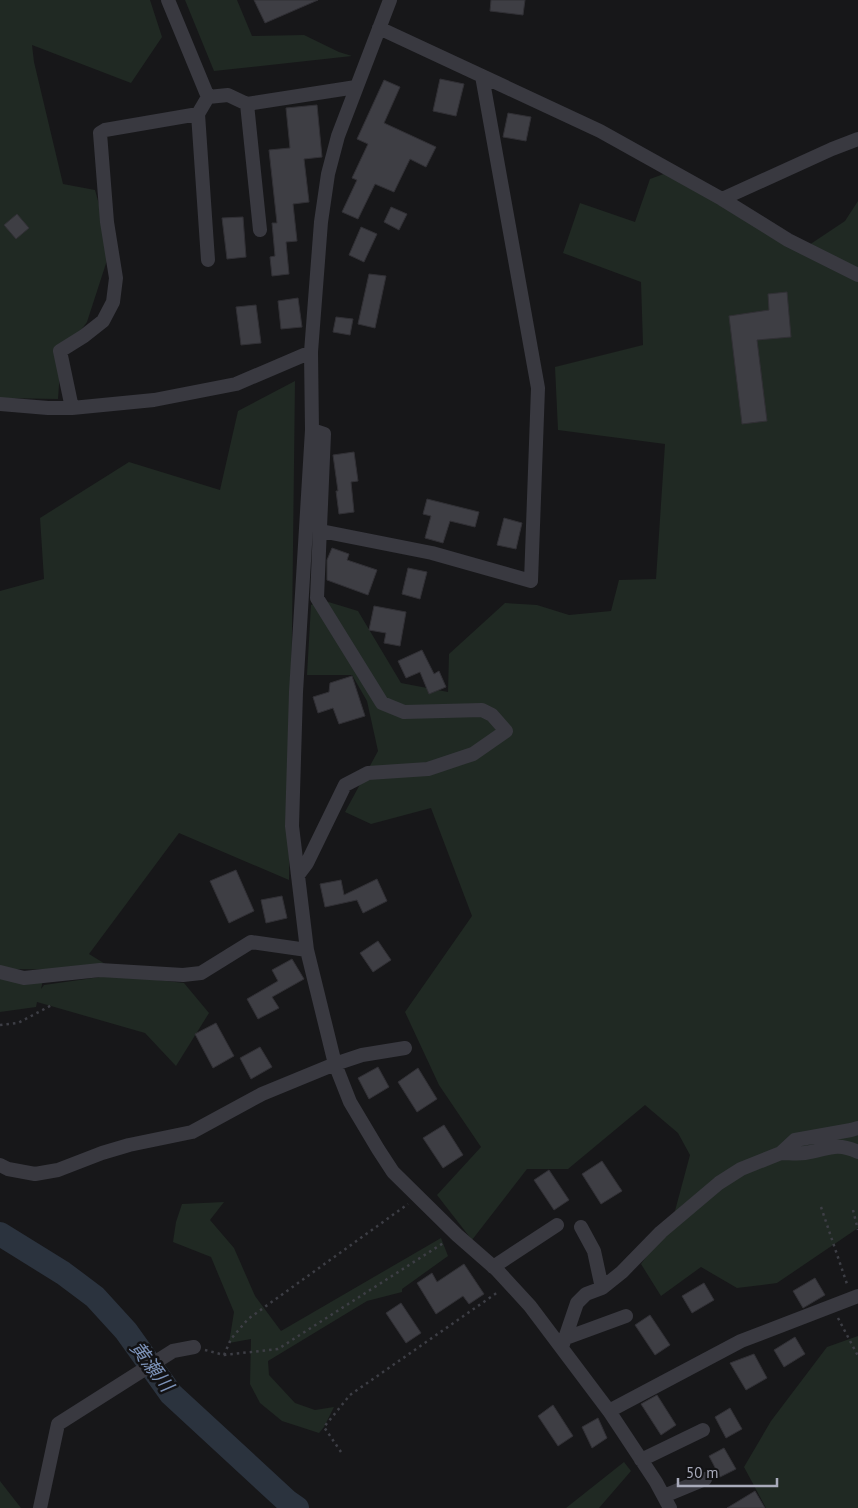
<svg xmlns="http://www.w3.org/2000/svg" width="858" height="1508" viewBox="0 0 858 1508" font-family="'PT Sans','Noto Sans JP',sans-serif">
	<style>
		.green { fill: #202923 }
		.lines { fill: none; stroke-linecap: round; stroke-linejoin: round }
		.river { stroke: #2b333e; stroke-width: 24 }
		.building { fill: #3e3e44; stroke: #313035 }
		.path { stroke: #3d3e45; stroke-width: 2.5; stroke-dasharray: 2.5 4; stroke-linecap: butt }
		.minor { stroke: #393940; stroke-width: 14 }
		.labels { text-anchor: middle; stroke-width: 5; stroke-linejoin: round; paint-order: stroke }
		.water-label { font-size: 19px; font-style: italic; fill: #7c92b8; stroke: #121214 }
	</style>
	<rect width="100%" height="100%" fill="#171719"/>
	<!-- green -->
	<path class="green" d="M0 0H150L162 37 131 83 32 45 34 62 63 184 95 190 111 248 87 322 61 357 58 399 0 398Z
		M185 0H237L252 36 304 35 339 52 352 56 214 71Z
		M672 171 806 247 845 221 858 201V1228L777 1283 737 1288 701 1267 661 1296 641 1264 672 1222 690 1155 678 1133 645 1105 568 1169H527L472 1240 437 1195 481 1147 439 1085 405 1012 472 916 431 808 371 824 345 812 378 751 367 701 352 675H307L311 605 322 600 358 611 401 683 448 692 449 654 505 603 537 605 569 615 611 611 619 580 656 579 665 444 558 430 555 367 643 345 641 282 563 253 580 203 635 222 650 179Z
		M295 381 289 880 179 833 89 954 115 970 0 969V591L44 579 40 518 129 462 220 490 238 411Z
		M0 975 43 980 41 989 44 985 114 975 184 983 209 1013 176 1066 145 1033 37 1002 36 1007 0 1012Z
		M224 1202 210 1220 234 1248 255 1296 281 1331 441 1238 448 1256 402 1289V1292L367 1301 268 1361 269 1375 295 1403 315 1410 334 1407 324 1427 319 1433 282 1421 260 1403 250 1384 251 1339 229 1343 234 1312 211 1257 173 1242 176 1222 182 1204Z
		M858 1336V1508H766L744 1467 771 1421 827 1347Z
		M624 1462 631 1471 599 1508H566Z
		M0 1481 21 1508H0Z"/>
	<g class="lines">
		<!-- river -->
		<path class="river" d="M0 1234 63 1273 95 1297 126 1331 171 1394 287 1501 297 1508"/>
	</g>
	<!-- building -->
	<path class="building" d="M254 0H318L265 23Z
		M491 0H525L523 15 490 11Z
		M440 79 464 84 456 116 433 111Z
		M384 80 400 87 384 123 436 147 426 167 410 159 394 192 375 184 358 219 342 212 357 180 352 178 368 144 357 139Z
		M317 105 322 157 304 159 309 202 293 204 297 241 286 242 289 274 272 276 270 257 275 256 272 223H277L269 150 290 148 286 108Z
		M508 113 531 117 526 141 503 137Z
		M391 207 407 214 399 230 384 222Z
		M17 214 29 228 16 239 4 225Z
		M243 217 246 257 227 259 222 218Z
		M361 227 377 234 364 262 349 255Z
		M369 274 386 276 375 328 358 324Z
		M787 292 791 337 757 340 767 421 742 424 729 316 769 310 768 294Z
		M298 298 302 327 281 329 278 301Z
		M256 305 261 343 241 345 236 307Z
		M336 317 353 319 350 335 333 332Z
		M354 452 358 481 351 482 354 512 339 514 336 491H338L333 455Z
		M427 499 479 512 475 527 450 521 443 543 425 538 431 516 423 514Z
		M504 518 522 523 516 549 497 545Z
		M332 548 349 554 347 560 377 570 368 595 327 580V560Z
		M408 568 427 572 420 599 402 594Z
		M374 606 406 612 400 646 384 643 386 633 369 630Z
		M422 650 434 674 439 671 446 687 429 694 420 672 406 678 398 661Z
		M352 676 365 716 339 724 333 708 318 713 313 697 329 692 330 683Z
		M236 870 254 911 229 923 210 881Z
		M377 879 387 901 363 913 357 900 325 907 320 884 341 880 344 895Z
		M282 896 287 918 266 923 261 900Z
		M378 941 391 960 373 972 360 953Z
		M292 959 304 979 272 997 279 1008 258 1019 247 999 278 981 272 970Z
		M216 1023 234 1056 213 1068 195 1034Z
		M260 1047 272 1067 251 1079 240 1058Z
		M378 1067 389 1087 369 1099 358 1078Z
		M418 1068 437 1099 417 1112 398 1082Z
		M444 1125 463 1155 443 1168 423 1138Z
		M602 1161 622 1191 601 1204 582 1174Z
		M549 1170 569 1200 554 1210 534 1180Z
		M464 1264 484 1294 469 1304 463 1296 436 1314 417 1283 432 1273 437 1282Z
		M815 1278 825 1295 803 1308 793 1291Z
		M704 1283 714 1300 692 1313 682 1296Z
		M401 1303 421 1333 406 1343 386 1313Z
		M650 1315 670 1345 655 1355 635 1325Z
		M795 1337 805 1354 784 1367 774 1350Z
		M754 1354 767 1378 746 1390 730 1363Z
		M657 1395 676 1425 661 1435 641 1404Z
		M553 1405 573 1436 558 1446 538 1416Z
		M730 1408 742 1429 726 1438 715 1417Z
		M598 1418 607 1438 592 1448 582 1427Z
		M724 1448 736 1469 720 1477 709 1456Z
		M755 1491 765 1508H727Z"/>
	<g class="lines">
		<!-- path -->
		<path class="path" d="M0 1025 18 1023 52 1005
			M821 1207 848 1287
			M853 1210 858 1230
			M838 1318 858 1356
			M205 1350 224 1355 278 1349 445 1242
			M224 1355 231 1339 248 1319 408 1204
			M341 1452 324 1427 350 1395 498 1292"/>
		<!-- minor -->
		<path class="minor" d="M168 0 208 97 198 114
			M390 0 338 136 328 174 321 222 311 352 312 430 296 692 292 826 307 950 335 1064 350 1102 378 1149 393 1172 457 1235 497 1270 530 1306 609 1411 656 1482 670 1508
			M379 28 600 131 722 199 788 240 858 275
			M208 97 228 95 247 104
			M722 199 832 149 858 139
			M260 230 247 104 356 87
			M0 404 48 408H72L154 400 236 384 311 352
			M72 408 60 351 84 336 103 321 113 302 116 278 107 222 100 133 105 130 198 114 208 260
			M321 531 432 553 531 581 538 388 482 76
			M298 875 307 863 345 785 368 773 428 769 473 754 506 731 492 715 482 710 404 712 382 703 317 598 324 434 312 430
			M0 972 24 978 100 970 183 975 201 973 251 942 307 950
			M781 1153C789 1153 797 1154 805 1153 827 1150 835 1141 858 1152
			M0 1165 8 1169 35 1174 58 1170 102 1153 129 1145 192 1132 262 1094 335 1064 362 1055 405 1048
			M581 1227 594 1251 602 1288
			M493 1267 557 1225
			M566 1338 626 1316
			M562 1347 577 1303 586 1294 602 1288 622 1272 661 1232 719 1183 741 1169 781 1153 795 1140 851 1130 858 1128
			M609 1411 741 1341 858 1296
			M641 1460 703 1430
			M664 1496 705 1479
			M40 1508 58 1424 173 1351 194 1347"/>
	</g>
	<g class="labels">
		<!-- water labels -->
		<g class="water-label">
			<text transform="translate(152 1366) rotate(53)" y="7">黄瀬川</text>
		</g>
	</g>
	<!-- scale -->
	<path d="M678 1478v8h99v-8" fill="none" stroke="#a8aaba" stroke-width="2.5"/>
	<text x="686" y="1478" font-size="15" fill="#a8aaba" stroke="#121214" stroke-width="4" paint-order="stroke">50 m</text>
</svg>
